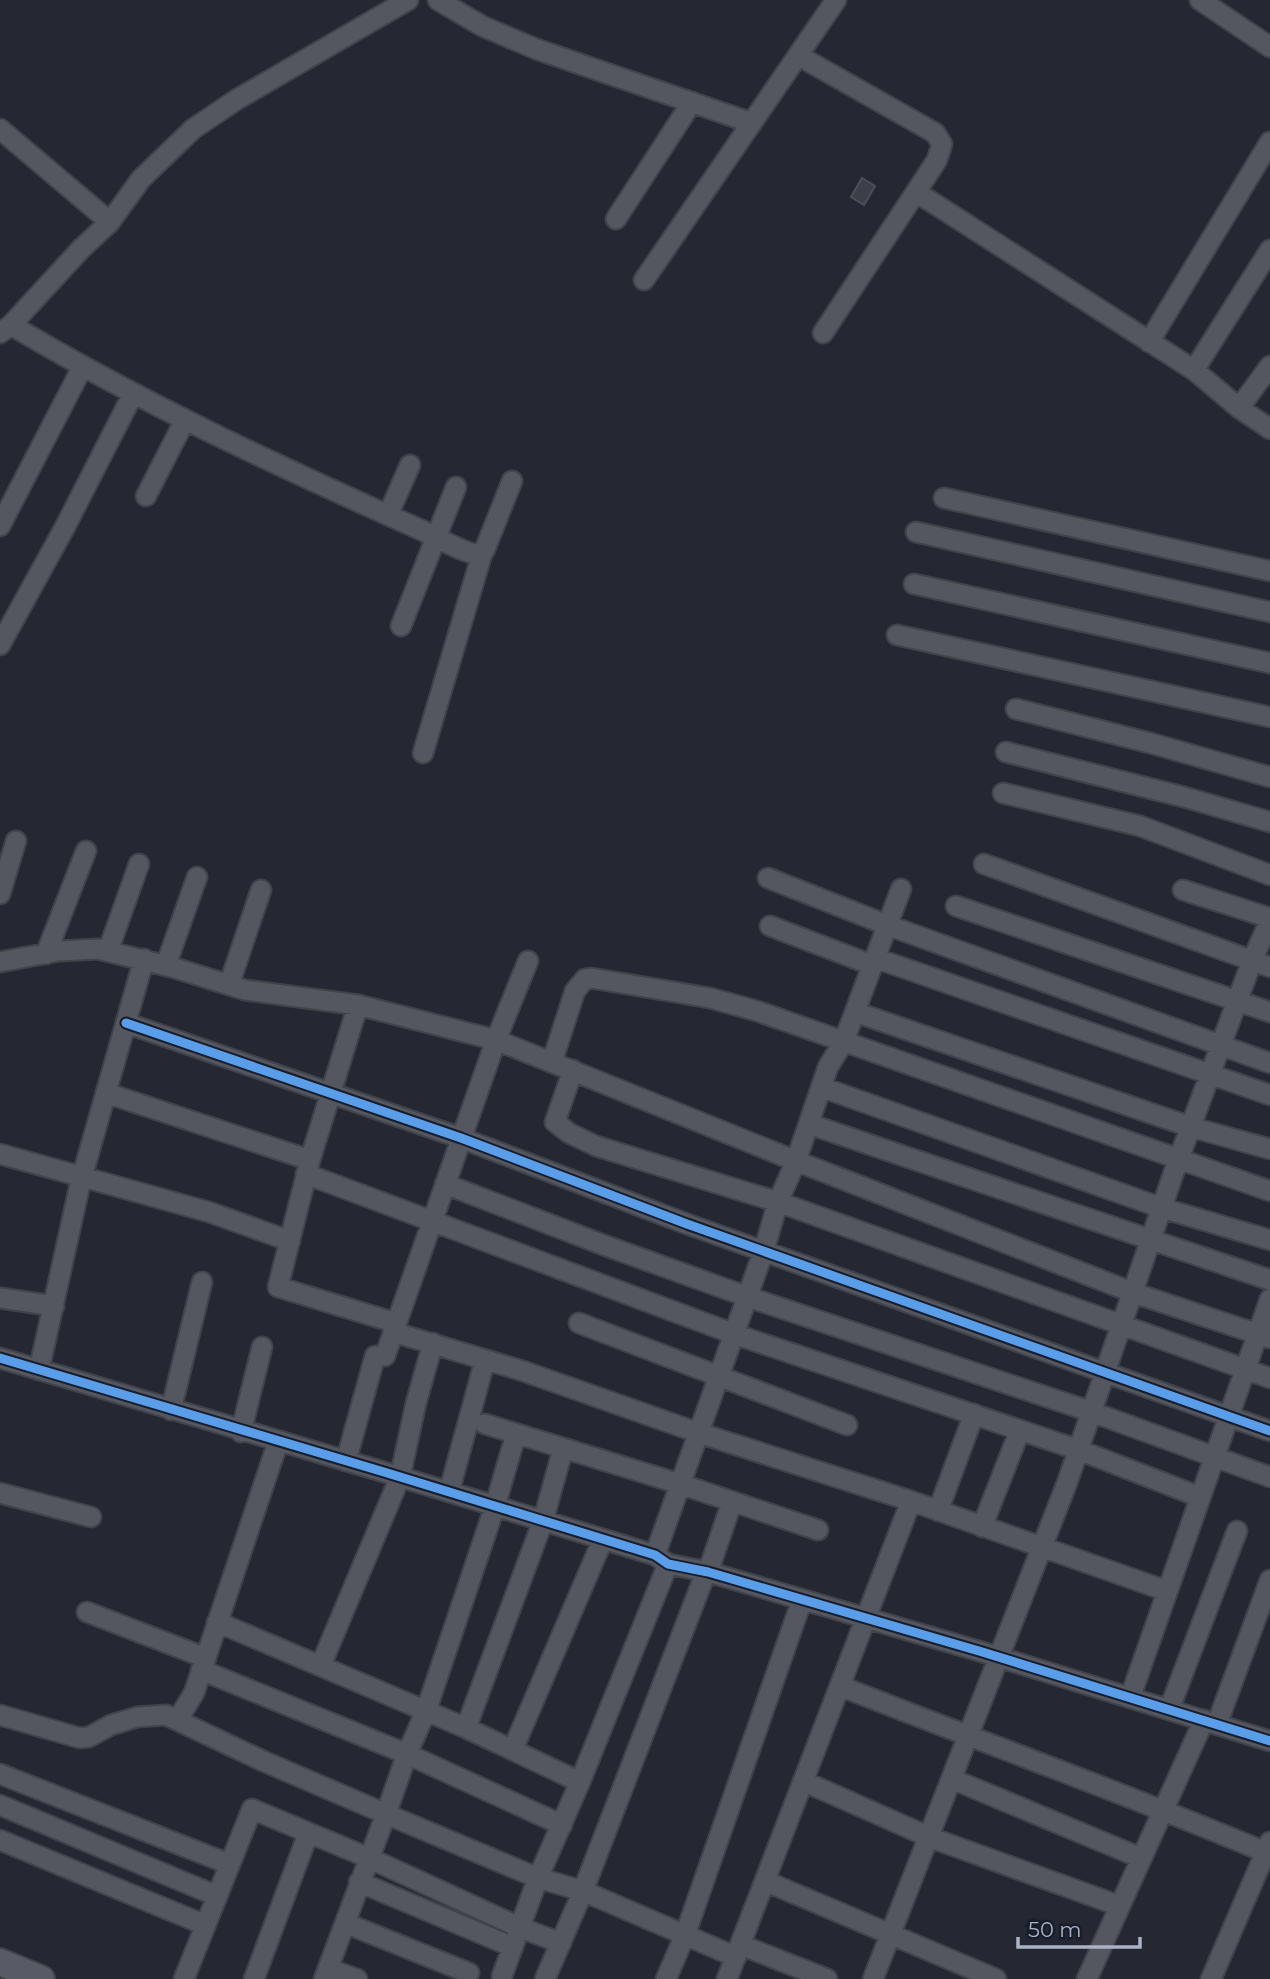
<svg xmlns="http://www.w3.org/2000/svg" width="1270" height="1979" viewBox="0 0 1270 1979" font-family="Montserrat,sans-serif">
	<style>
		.building { fill: #3c3f48; stroke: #4b4f5a; stroke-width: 2 }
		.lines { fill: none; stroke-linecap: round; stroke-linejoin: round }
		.street-casing { stroke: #41434b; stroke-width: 23 }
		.secondary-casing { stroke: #41434b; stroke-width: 30 }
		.street { stroke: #545660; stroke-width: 19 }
		.secondary { stroke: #585b65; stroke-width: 26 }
		.cycleway-casing { stroke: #181d2c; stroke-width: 13 }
		.cycleway { stroke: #5a9eea; stroke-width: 9 }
	</style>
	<rect width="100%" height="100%" fill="#252832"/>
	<!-- building -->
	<path class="building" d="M862 178 875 186 864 205 851 197Z"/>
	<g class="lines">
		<defs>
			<path id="street" d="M438 0 482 26 536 49 752 123
				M1200 0 1270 47
				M799 56 935 133 942 144 937 160 823 333
				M0 129 110 222
				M916 192 1194 370 1239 408 1270 429
				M616 219 692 102
				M644 280 836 0
				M11 325C142 403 280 467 419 529 433 535 469 557 482 554L485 549 512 481
				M0 333 11 325 81 249 110 222 141 179 193 129 236 100 408 0
				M1149 342 1270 142
				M1194 370 1270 250
				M1239 408 1270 366
				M146 496 185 420
				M944 498 1270 571
				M388 515 410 465
				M0 526 82 368
				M916 532 1270 612
				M914 584 1270 663
				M401 626 456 487
				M897 635 1270 717
				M0 645 65 527 133 394
				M1016 709 1150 743 1270 777
				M1006 752 1184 797 1270 822
				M423 753 482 554
				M1003 793 1140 826 1270 875
				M984 864 1270 967
				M768 878 887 925 1270 1063
				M1183 890 1270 918
				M0 894 16 841
				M956 906 1270 1012
				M770 926 872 965
				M108 951 139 864
				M46 954 86 851
				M875 958 1270 1095
				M528 961 496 1040 796 1161 1134 1293 1270 1338
				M0 962 59 951 98 949 175 968 245 990 358 1005 496 1040 385 1356
				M166 965 197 877
				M229 985 261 890
				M358 1005 310 1160 278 1287 396 1323
				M855 1012 1191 1127 1270 1149
				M126 1023 461 1138 687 1224 1270 1431
				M552 1062 575 991 585 979 591 978 710 998 757 1011 1270 1191
				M573 1070 555 1122 569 1133 596 1146 778 1202 1270 1378
				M821 1087 1162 1208 1270 1240
				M106 1093 310 1160
				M809 1124 1270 1280
				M0 1154 209 1212 290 1241
				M306 1174 734 1334 1079 1450 1200 1497
				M445 1184 601 1244 748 1297 1092 1412 1270 1477
				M0 1298 54 1306
				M579 1323 847 1425
				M393 1332 523 1371 699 1433 911 1501 1167 1591
				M0 1358 384 1472 655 1555 668 1564 708 1572 979 1651 1270 1741
				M39 1370 80 1184 144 959
				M171 1410 202 1282
				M485 1424 680 1484 818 1530
				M241 1432 262 1347
				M346 1461 375 1356
				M449 1492 485 1360
				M0 1493 91 1517
				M938 1511 974 1414
				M982 1527 1020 1430
				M655 1555 764 1250 778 1202 796 1161 828 1067 844 1041 901 889
				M708 1572 732 1502
				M87 1612 206 1658
				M217 1622 466 1728 580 1782
				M321 1665 400 1477 416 1403 433 1343
				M201 1670 407 1754 562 1825
				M840 1686C981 1742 1125 1793 1265 1852
				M1130 1698 1270 1299
				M1169 1710 1237 1531
				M0 1715 80 1738 89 1737 111 1725 137 1717 166 1715 263 1761 386 1814 407 1754 426 1711 495 1506 516 1434
				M178 1719 194 1693 278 1442
				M1217 1724 1270 1580
				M466 1728 543 1521 563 1449
				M513 1749 603 1539
				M0 1774 229 1864
				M952 1779 1141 1858
				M803 1781 929 1837 1120 1906
				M0 1805 217 1896
				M0 1840 205 1925
				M765 1881 996 1979
				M359 1882 513 1947
				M345 1923 469 1973
				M741 1945 827 1979
				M329 1969 357 1979
				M502 1976 538 1878 583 1891 736 1957
				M184 1979 252 1809 369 1858 521 1928 561 1943
				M254 1979 308 1834
				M324 1979 386 1814 538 1878 580 1782 668 1564
				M545 1979 583 1891 706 1572
				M666 1979 685 1935 802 1600
				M727 1979 911 1501
				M873 1979 1067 1483 1175 1169 1252 961 1270 920
				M1087 1979 1204 1720
				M1211 1979 1270 1842"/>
			<path id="secondary" d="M0 1962 41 1979"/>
		</defs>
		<!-- street casing -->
		<use href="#street" class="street-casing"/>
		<!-- secondary casing -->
		<use href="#secondary" class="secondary-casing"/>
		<!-- street -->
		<use href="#street" class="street"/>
		<!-- secondary -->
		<use href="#secondary" class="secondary"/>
		<defs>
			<path id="cycleway" d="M126 1023 461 1138 687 1224 1270 1431
				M0 1358 384 1472 655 1555 668 1564 708 1572 979 1651 1270 1741"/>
		</defs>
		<!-- cycleway casing -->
		<use href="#cycleway" class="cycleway-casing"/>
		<!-- cycleway -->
		<use href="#cycleway" class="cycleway"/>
	</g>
	<!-- scale -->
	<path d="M1018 1937v10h122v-10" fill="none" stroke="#acb2c5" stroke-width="3.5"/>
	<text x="1028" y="1937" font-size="21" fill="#acb2c5" stroke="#181d2c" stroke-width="5" paint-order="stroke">50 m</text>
</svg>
